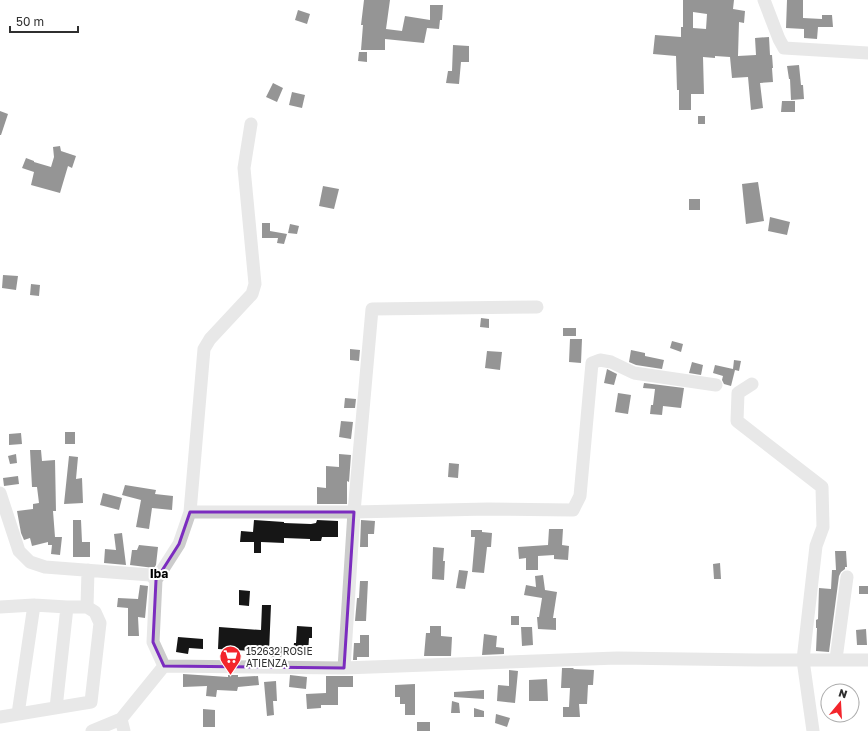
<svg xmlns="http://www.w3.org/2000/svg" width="868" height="731" viewBox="0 0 868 731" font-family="'Golos Text',sans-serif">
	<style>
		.building { fill: #161616; fill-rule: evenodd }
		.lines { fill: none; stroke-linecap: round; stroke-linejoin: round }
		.minor { stroke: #ccc; stroke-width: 13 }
		.marked { fill: none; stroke: #7b2cbf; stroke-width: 3; stroke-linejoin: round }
		.labels { text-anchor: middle; stroke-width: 4; stroke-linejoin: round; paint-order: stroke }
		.poi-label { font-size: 10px; fill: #2f2f2f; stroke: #fff; text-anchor: start }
		.quarter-label { font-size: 12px; font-weight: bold; fill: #000; stroke: #fff }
	</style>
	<rect width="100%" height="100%" fill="#fff"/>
	<!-- building -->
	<path class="building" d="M364 0H390L386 29 402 31 405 16 430 20V5H443L442 20H440L439 29 427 28 424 43 385 39V50H361L363 25H361Z
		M683 0H734L733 9 745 11 744 23 739 22 738 56 756 55 755 38 769 37 770 55H772L773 68H772L773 82 760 83 763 108 751 110 748 77 732 78 730 57 715 56V58L703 57 704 94H691V110H679V90H677L676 56 653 54 655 35 681 37V27H683ZM693 12 707 14 706 29 693 28Z
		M787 0H803V18L822 19V15H832L833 27H818L817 39 804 38V29L786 28Z
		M298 10 310 14 307 24 295 20Z
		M453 45 469 46V62H461L459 84 446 83 448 71H452Z
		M359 52H367V62L358 61Z
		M799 65 801 85H803L804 99 791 100 790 79H789L787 66Z
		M273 83 283 88 277 102 266 97Z
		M292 92 305 95 302 108 289 105Z
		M782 101H795V112H781Z
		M0 111 8 114 1 135H0Z
		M698 116H705V124H698Z
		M60 146 61 151 76 156 72 168 68 166 60 193 31 185 34 172 22 168 26 158 34 161V162L51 167 54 157 53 147Z
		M758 182 764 221 746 224 742 184Z
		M323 186 339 189 334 209 319 206Z
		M689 199H700V210H689Z
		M770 217 790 222 787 235 768 231Z
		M262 223H270V231L287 234 284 244 277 243 278 238H262Z
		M290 224 299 226 297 234 288 233Z
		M3 275 18 276 16 290 2 288Z
		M31 284 40 285 39 296 30 295Z
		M481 318 489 319V328L480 327Z
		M563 328H576V336H563Z
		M570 339H582L581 363 569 362Z
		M672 341 683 344 681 352 670 348Z
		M350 349 360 350 359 361 350 360Z
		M631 350 645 353V356L664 360 662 369 636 365 629 362Z
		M487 351 502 352 500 370 485 368Z
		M734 360 741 361 739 371 735 370 731 386 724 384 722 380 723 376 713 373 715 365 733 369Z
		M692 362 703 365 701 375 689 373Z
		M607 369 617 374 614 385 604 383Z
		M644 383 684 388 681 408 663 406 662 415 650 414 651 405H653L655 389 643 388Z
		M618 393 631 395 628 414 615 412Z
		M345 398 356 399 355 408H344Z
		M341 421 353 422 351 439 339 437Z
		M65 432H75V444H65Z
		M21 433 22 444 9 445V434Z
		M30 450H41L42 461 55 460 56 511H53L55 537H62L60 555 51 554 52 545H48V542L32 546 30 538 24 540 21 533 17 511 33 509V504L39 503 37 487H32Z
		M16 454 17 463 10 464 8 456Z
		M339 454 351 455 349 482 347 481V504H317V487L326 488V466L339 467Z
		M69 456 78 457 76 479 82 478 83 503 64 504Z
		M449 463 459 464 458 478 448 477Z
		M18 476 19 484 4 486 3 478Z
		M125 485 156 490 155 494 173 496 172 510 152 508 149 529 136 527 141 500 122 495Z
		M103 493 122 498 119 510 100 505Z
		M73 520H81L82 542H90V557H73Z
		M254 520 284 522V523L311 524 316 523 317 520 338 521V537H322L321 541H310V539L284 538V543L261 542V553H254V542H240L241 531 253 532Z
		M361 520 375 521 374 534H368V547H360Z
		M549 529H563L562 545 569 546 568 560 554 559V555L538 556V570H526V558L519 559 518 547 548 545Z
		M471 530H482V532L492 533 491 547H487L484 573 472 572 475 537H471Z
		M122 533 126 565 104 563 105 549 116 550 114 534Z
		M139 545 158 547 156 565 154 568 130 565 132 550H137Z
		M433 547 444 548 443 561H445L444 580 432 579Z
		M835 551H846L847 567H845V569L841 572 839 576 829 652 816 651 817 628H816V620L818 619 819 588 831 589 832 570H836Z
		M720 563 721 579H714L713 564Z
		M459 570 468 571 465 589 456 588Z
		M543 575 545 590 557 592 553 618H556V630L538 629 537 617H539L542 598 524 595 526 585 536 587 535 576Z
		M360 581H368L366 621H355L357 598H359Z
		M140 585 148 586 145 618 138 617 139 636H128V608L117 607 118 598 138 599Z
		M859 586H868V594H859Z
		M239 590 250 591 249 606 239 605Z
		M262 605H271L269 652 218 649 219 627 261 630Z
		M511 616H519V625H511Z
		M297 626 312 627V638H309L308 653H293L294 643H296Z
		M430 626H441V636L452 637 451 656H424L426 633H430Z
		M521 627H532L533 645 522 646Z
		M866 629 867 645H857L856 630Z
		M484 634 497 636 496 647 504 648V654L482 655Z
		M360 635H369V657H357V660H353L354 643H360Z
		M178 637 203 639V649L189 648 188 654 176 652Z
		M270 646 282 647 281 658 270 657Z
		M562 668H574L573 669 594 670 593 685H588L587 704H579L580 717H563V707H569L570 688H561Z
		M509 670 518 671 515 703 497 701 498 685 509 686Z
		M183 674 228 677V675H238V677L258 676 259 685 238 687 237 691 217 690 216 697 206 696 207 686 183 687Z
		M290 675 307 677 306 689 289 687Z
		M326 676H353V687H338V705H321V708L307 709 306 694 326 693Z
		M547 679 548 701H529V680Z
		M276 681 277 701H273L274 715 267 716 264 682Z
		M415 684V715H405V704H400V697H395V685Z
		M484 690V699L454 697V692Z
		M452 701 459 703 460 713H451Z
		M474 708 484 711V717H474Z
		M203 709 215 710V727H203Z
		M496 714 510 718 507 727 495 723Z
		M417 722H430V731H417Z"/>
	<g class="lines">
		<!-- minor -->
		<path class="minor" d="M764 0 779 39 784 48 868 53
			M752 384 738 393 737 421 822 487 823 527 816 546 803 660 813 731
			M0 493 19 551 30 562 45 567 150 575 156 580 153 642 164 666 344 668 617 658 757 660H868
			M190 512H354L488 509 573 510 580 496 592 363 600 360 611 362 634 373 716 385
			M156 580 179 544 190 512 204 349 210 339 252 294 255 284 244 168 251 124
			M0 607 34 605 67 607H87L95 612 100 623 91 702 0 717
			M87 607 88 570
			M836 659 847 577
			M344 668 354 512 372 309 537 307
			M56 708 67 607
			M18 714 34 605
			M121 719 124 731
			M92 731 121 719 164 666"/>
	</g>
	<!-- marked area -->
	<path d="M0 0H868V731H0ZM190 512H354L344 668 164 666 153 642 156 580 179 544Z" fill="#fff" fill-opacity=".55" fill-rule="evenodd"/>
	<path class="marked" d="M190 512H354L344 668 164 666 153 642 156 580 179 544Z"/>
	<!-- icons -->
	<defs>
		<symbol id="supermarket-pin" viewBox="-11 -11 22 30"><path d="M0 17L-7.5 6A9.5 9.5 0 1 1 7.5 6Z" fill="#f3252c" stroke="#fff"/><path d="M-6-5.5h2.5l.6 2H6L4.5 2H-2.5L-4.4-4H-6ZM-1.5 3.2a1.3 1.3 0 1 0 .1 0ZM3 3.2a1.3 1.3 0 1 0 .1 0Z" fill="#fff"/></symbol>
	</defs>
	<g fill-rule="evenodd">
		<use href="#supermarket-pin" x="218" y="644" width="25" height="34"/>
	</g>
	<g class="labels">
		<!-- poi labels -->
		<g class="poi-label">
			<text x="246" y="655">152632 ROSIE<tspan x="246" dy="12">ATIENZA</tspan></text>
		</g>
		<!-- quarter labels -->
		<g class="quarter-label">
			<text x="159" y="578">Iba</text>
		</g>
	</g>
	<!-- north arrow -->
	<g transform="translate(840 703) rotate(18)"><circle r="19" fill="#ffffff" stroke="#acacac"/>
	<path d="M0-3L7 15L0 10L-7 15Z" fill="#f3252c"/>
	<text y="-6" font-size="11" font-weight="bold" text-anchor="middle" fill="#2f2f2f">N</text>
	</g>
	<!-- scale -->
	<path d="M10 26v6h68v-6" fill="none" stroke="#2f2f2f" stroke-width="2"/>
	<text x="16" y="26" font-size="12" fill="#2f2f2f" stroke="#ffffff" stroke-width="3" paint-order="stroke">50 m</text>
</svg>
